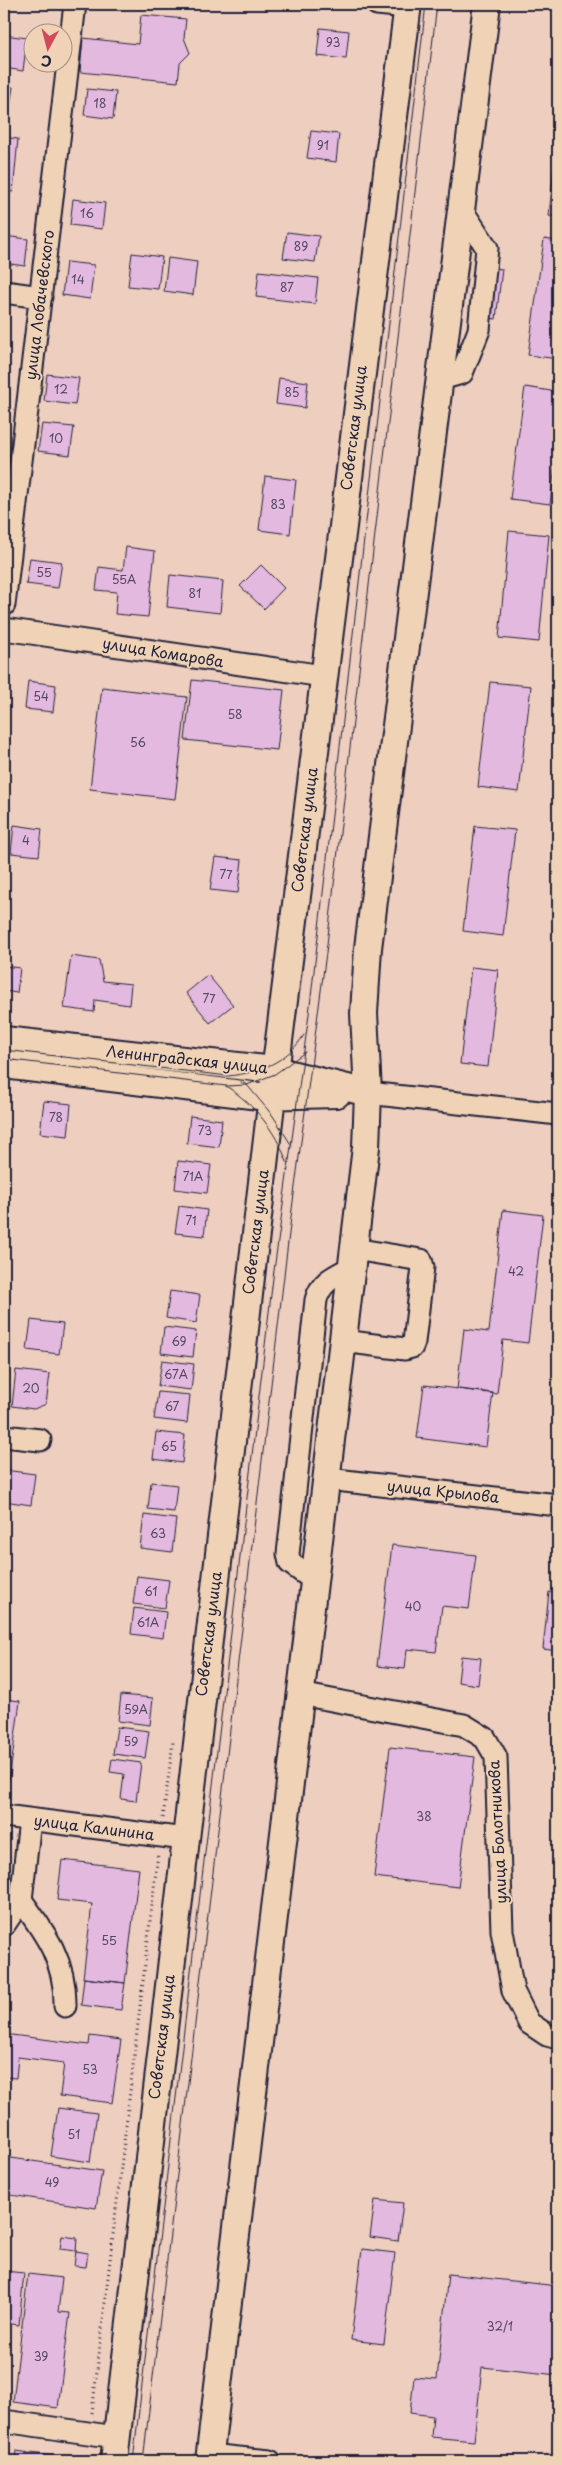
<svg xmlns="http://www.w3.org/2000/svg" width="562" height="2465" viewBox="0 0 562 2465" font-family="'Playpen Sans',sans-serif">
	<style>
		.building { fill: #e4b9e0; stroke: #22223b }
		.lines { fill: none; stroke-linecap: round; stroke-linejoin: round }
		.minor-casing { stroke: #22223b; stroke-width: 25 }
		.major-casing { stroke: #22223b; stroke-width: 30 }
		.path { stroke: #22223b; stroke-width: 3; stroke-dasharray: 1 4; stroke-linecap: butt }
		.minor { stroke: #f0d3b6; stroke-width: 21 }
		.major { stroke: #f0d3b6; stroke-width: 26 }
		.tram { stroke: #22223b; stroke-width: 1 }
		.labels { text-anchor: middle; stroke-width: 4; stroke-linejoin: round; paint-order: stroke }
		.number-label { font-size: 12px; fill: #524864 }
		.street-label { font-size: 15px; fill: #22223b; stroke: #f0d3b6 }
	</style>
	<rect width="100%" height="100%" fill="#eecebe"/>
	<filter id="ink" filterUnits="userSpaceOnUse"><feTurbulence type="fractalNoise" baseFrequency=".02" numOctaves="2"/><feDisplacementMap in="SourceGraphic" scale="10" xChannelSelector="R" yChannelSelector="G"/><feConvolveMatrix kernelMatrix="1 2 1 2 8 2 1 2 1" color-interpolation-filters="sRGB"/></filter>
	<g filter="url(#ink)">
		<!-- building -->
		<path class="building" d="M141 15 186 19 184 38 190 53 180 63 178 82 80 72 83 38 138 44Z
			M320 28 349 31 346 59 317 56Z
			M4 35 27 38 23 71 4 68Z
			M4 86 13 87 9 113H4Z
			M87 89 116 92 113 119 84 115Z
			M558 124V217L549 216Z
			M311 131 339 134 336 162 307 158Z
			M4 137 18 139 13 192 4 191Z
			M73 199 105 203 102 229 70 225Z
			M287 232 319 236 315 262 283 258Z
			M4 236 28 239 25 266 4 263Z
			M544 239 558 241V359L528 355Z
			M132 253 162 257 158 289 128 286Z
			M168 258 197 262 193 295 164 291Z
			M66 262 94 265 90 299 62 295Z
			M479 266 502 269 496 319 473 316Z
			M259 271 318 278 315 304 256 297Z
			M47 374 79 378 75 405 44 401Z
			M279 378 308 382 305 408 276 404Z
			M525 387 558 392V444L550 504 510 499Z
			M42 424 74 427 70 455 38 451Z
			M265 476 296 480 290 534 259 530Z
			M509 531 549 535 539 642 499 638Z
			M126 547 155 551 148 617 115 614 117 592 96 590 99 567 123 570Z
			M30 558 62 562 58 588 26 584Z
			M261 565 284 588 264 609 240 586Z
			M170 575 223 581 220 613 167 607Z
			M192 680 284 690 277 750 185 740Z
			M28 681 56 685 53 712 25 709Z
			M490 682 531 686 519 792 478 787Z
			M102 687 187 697 175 799 90 789Z
			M14 825 42 829 39 856 11 853Z
			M475 826 515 830 503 936 463 931Z
			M215 857 242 860 238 893 210 890Z
			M71 956 99 960 103 981 131 984 129 1005 95 1000 94 1012 64 1008Z
			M4 966 20 968 17 993 4 991Z
			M471 967 498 970 488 1067 460 1064Z
			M208 975 233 1005 210 1023 186 993Z
			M44 1101 71 1104 68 1136 40 1133Z
			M190 1116 222 1120 219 1147 187 1143Z
			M178 1161 211 1165 207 1193 175 1189Z
			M179 1206 207 1210 204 1236 175 1233Z
			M503 1210 543 1215 528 1343 503 1340 497 1394 457 1389 464 1329 489 1332Z
			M170 1291 200 1295 196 1323 166 1318Z
			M31 1320 63 1324 59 1354 27 1350Z
			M164 1327 196 1331 193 1357 161 1353Z
			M162 1360 194 1364 191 1390 158 1386Z
			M16 1370 50 1374 46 1404 34 1409 12 1406Z
			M424 1385 493 1393 486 1447 417 1438Z
			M158 1392 190 1395 187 1423 154 1419Z
			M156 1432 185 1435 182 1463 153 1459Z
			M4 1470 35 1474 31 1505 4 1501Z
			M151 1482 177 1485 174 1512 148 1509Z
			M144 1515 176 1519 172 1552 140 1548Z
			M392 1545 476 1555 469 1609 442 1606 436 1652 407 1649 405 1669 377 1666Z
			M137 1576 169 1580 165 1608 133 1604Z
			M549 1592 558 1593V1651L543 1649Z
			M134 1608 166 1612 163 1638 131 1634Z
			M461 1656 481 1658 478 1685 458 1682Z
			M121 1695 153 1698 150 1725 118 1721Z
			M4 1699 20 1701 9 1781 4 1780Z
			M117 1727 149 1731 145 1758 113 1754Z
			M390 1747 475 1757 458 1887 374 1877Z
			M112 1759 141 1763 136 1801 121 1799 124 1774 110 1772Z
			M62 1860 139 1869 125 1983 83 1978 92 1904 57 1900Z
			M84 1978 125 1983 121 2010 81 2005Z
			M4 2034 89 2045 90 2036 121 2040 112 2103 60 2096 64 2063 18 2057 16 2078 4 2077Z
			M58 2108 97 2113 90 2162 51 2156Z
			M4 2157 102 2171 96 2208 4 2194Z
			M375 2200 403 2203 398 2241 370 2237Z
			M62 2236 77 2238 76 2251 60 2249Z
			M362 2249 395 2253 384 2344 351 2340Z
			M76 2251 88 2253 86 2267 74 2266Z
			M4 2271 24 2273 19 2325 4 2323Z
			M28 2274 62 2278 58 2312 70 2313 58 2408 13 2402Z
			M448 2274 558 2286V2375L482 2367 474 2441 431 2437 433 2416 410 2413 414 2377 437 2379Z
			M16 2451 68 2458V2461H15Z"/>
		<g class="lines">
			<defs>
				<path id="minor" d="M377 4 407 7
					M4 292 41 297
					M441 379 462 373 479 330 487 248 462 210
					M4 605 75 4
					M4 629 323 676
					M368 1093 558 1114
					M343 1341 405 1349 412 1347 414 1342 423 1267 421 1260 354 1249
					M4 1436 40 1440
					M327 1479 558 1505
					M315 1581 290 1563 288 1554 316 1300C321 1281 335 1276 352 1267
					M300 1694 464 1725 485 1738 496 1757 502 1931 513 1991 529 2023 547 2035 558 2038
					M4 1816 185 1839
					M30 1820 21 1900C46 1934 66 1962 65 2006
					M4 1925 21 1900
					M4 2421 116 2437
					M209 2455 270 2461"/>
				<path id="major" d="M4 1040 275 1070 368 1093
					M4 1065 259 1096 337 1094
					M114 2461 270 1113 408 4
					M209 2461 366 1147 368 1093 364 1013 368 948 487 4"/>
			</defs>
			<!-- minor casing -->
			<use href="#minor" class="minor-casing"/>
			<!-- major casing -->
			<use href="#major" class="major-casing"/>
			<!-- path -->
			<path class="path" d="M163 1818 173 1742
				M92 2413 158 1854
				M87 2461 88 2452"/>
			<!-- minor -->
			<use href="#minor" class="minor"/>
			<!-- major -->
			<use href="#major" class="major"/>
			<!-- tram -->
			<path class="tram" d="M4 1050 228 1076C259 1073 287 1062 304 1035
				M4 1059 226 1086 247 1085 275 1074 305 1052
				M241 1082 247 1085 273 1116 292 1146
				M226 1086C255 1105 275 1130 287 1162
				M133 2461 273 1278 309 1014 426 4
				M143 2461 291 1217 326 953 437 4"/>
		</g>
	</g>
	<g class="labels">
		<!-- number labels -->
		<g class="number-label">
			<text x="333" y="47">93</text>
			<text x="100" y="108">18</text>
			<text x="323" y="150">91</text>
			<text x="87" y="218">16</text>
			<text x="301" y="251">89</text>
			<text x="78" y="284">14</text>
			<text x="287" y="292">87</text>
			<text x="61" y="394">12</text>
			<text x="292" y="397">85</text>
			<text x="56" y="443">10</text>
			<text x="278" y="509">83</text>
			<text x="44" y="577">55</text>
			<text x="124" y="584">55А</text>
			<text x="195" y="598">81</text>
			<text x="41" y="701">54</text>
			<text x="235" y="719">58</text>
			<text x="138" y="747">56</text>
			<text x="26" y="845">4</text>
			<text x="226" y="879">77</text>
			<text x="209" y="1003">77</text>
			<text x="56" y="1122">78</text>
			<text x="205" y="1135">73</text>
			<text x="193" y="1181">71А</text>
			<text x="191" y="1225">71</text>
			<text x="516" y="1276">42</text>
			<text x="179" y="1346">69</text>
			<text x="176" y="1379">67А</text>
			<text x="31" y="1393">20</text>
			<text x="172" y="1411">67</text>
			<text x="169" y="1451">65</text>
			<text x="158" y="1538">63</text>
			<text x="151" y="1596">61</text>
			<text x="413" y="1611">40</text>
			<text x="148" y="1627">61А</text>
			<text x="136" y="1714">59А</text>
			<text x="131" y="1746">59</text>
			<text x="424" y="1821">38</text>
			<text x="109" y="1945">55</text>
			<text x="90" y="2074">53</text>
			<text x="74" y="2139">51</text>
			<text x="52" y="2187">49</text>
			<text x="500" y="2331">32/1</text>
			<text x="41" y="2361">39</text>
		</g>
		<!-- street labels -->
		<g class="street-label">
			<text transform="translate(40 305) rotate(-83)" y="5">улица Лобачевского</text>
			<text transform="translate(354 428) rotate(-83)" y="5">Советская улица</text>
			<text transform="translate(163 653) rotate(9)" y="5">улица Комарова</text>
			<text transform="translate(305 830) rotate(-83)" y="5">Советская улица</text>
			<text transform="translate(187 1060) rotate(6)" y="5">Ленинградская улица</text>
			<text transform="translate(256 1232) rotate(-83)" y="5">Советская улица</text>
			<text transform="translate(443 1492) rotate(6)" y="5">улица Крылова</text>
			<text transform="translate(209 1634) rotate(-83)" y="5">Советская улица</text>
			<text transform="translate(94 1828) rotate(7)" y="5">улица Калинина</text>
			<text transform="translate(498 1832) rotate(-93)" y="5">улица Болотникова</text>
			<text transform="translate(162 2037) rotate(-83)" y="5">Советская улица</text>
		</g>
	</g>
	<!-- margin -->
	<rect width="562" height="2465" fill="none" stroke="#f0d3b6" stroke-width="20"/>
	<rect x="10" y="10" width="542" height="2445" fill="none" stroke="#22223b" stroke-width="2" filter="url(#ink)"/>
	<!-- north arrow -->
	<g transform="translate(48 48) rotate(187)"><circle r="24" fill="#f0d3b6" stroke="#9e8c85"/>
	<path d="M0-4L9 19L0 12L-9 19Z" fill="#d1495b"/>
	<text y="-8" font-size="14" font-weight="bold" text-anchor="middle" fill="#22223b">С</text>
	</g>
</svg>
